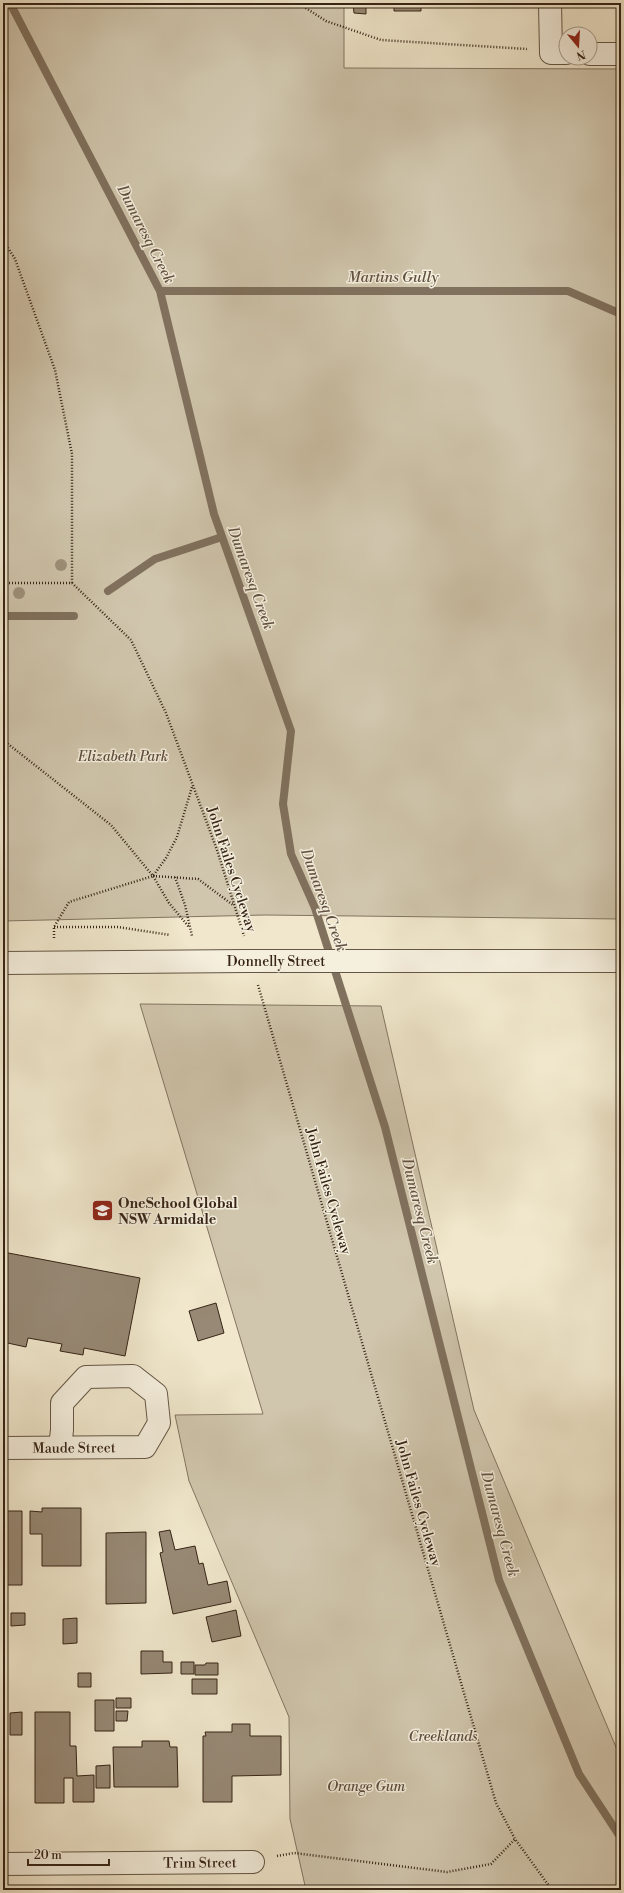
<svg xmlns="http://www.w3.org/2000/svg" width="624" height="1893" viewBox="0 0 624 1893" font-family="'Libre Bodoni',serif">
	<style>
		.green { fill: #d0c6ad; stroke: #837562 }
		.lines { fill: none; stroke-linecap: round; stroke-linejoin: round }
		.stream { stroke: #80715e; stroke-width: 8 }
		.building { fill: #978975; stroke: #362416 }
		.minor-casing { stroke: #645544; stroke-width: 24 }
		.path { stroke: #362416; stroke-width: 2.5; stroke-dasharray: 1 2; stroke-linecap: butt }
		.minor { stroke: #f5efde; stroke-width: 22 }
		.minor-bridge-casing { stroke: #645544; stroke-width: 24; stroke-linecap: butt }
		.minor-bridge { stroke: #f5efde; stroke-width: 22 }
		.tree { fill: #9f927d }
		.labels { text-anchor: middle; stroke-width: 3; stroke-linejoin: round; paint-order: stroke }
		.park-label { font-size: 14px; font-style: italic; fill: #5c4c3c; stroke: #f5efde }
		.street-label { font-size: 14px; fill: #362416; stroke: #f5efde }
		.poi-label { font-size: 14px; font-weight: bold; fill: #362416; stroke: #f5efde; text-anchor: start }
		.water-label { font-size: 15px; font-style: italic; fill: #615140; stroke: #f5efde }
	</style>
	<rect width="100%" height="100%" fill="#f0e7cc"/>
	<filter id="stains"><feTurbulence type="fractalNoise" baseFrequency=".005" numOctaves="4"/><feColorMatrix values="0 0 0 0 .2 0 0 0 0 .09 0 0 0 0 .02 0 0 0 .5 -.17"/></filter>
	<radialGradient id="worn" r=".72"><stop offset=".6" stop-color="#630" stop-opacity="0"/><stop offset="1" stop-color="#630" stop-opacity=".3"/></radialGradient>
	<!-- green -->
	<path class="green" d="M3 3H344V68L621 69V919L265 915 3 921Z
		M140 1004 381 1006 474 1410 621 1759V1890H306L290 1819 289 1717 189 1481 175 1415 263 1414Z"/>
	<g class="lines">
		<!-- stream -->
		<path class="stream" d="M10 3 160 291 214 514 291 731 283 804 291 854 315 908 385 1127 499 1580 579 1774 621 1838
			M160 291H568L621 314
			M108 591 155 559 222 537
			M3 616H74"/>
	</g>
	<!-- building -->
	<path class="building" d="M394 3H421V11H394Z
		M353 4H366V14L354 13Z
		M3 1252 140 1278 125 1356 84 1348 83 1355 60 1351 62 1344 28 1338 26 1347 3 1342Z
		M216 1303 224 1333 198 1341 189 1311Z
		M42 1508H81V1566H42V1534H30V1511L42 1512Z
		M3 1511H22V1585H3Z
		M170 1530 175 1550 195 1546 199 1564 203 1563 208 1585 227 1581 231 1602 173 1614 160 1553 163 1552 159 1532Z
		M146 1532V1603L106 1604V1533Z
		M236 1610 241 1636 212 1642 206 1617Z
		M11 1613H25V1625L11 1626Z
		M77 1618V1643L63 1644V1619Z
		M141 1651H163V1662H172V1673L141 1674Z
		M181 1662H194V1674H181Z
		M206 1663H218V1675H195V1665H205Z
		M78 1673H91V1687H78Z
		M192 1679H217V1694H192Z
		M116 1698H131V1708H116Z
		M95 1700H114V1731H95Z
		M116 1711H128L127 1721H116Z
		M22 1712V1735H10V1713Z
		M35 1712H70V1746H76L77 1776 94 1775V1802H73V1778H64V1803H35Z
		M232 1724H250V1736H281V1775L232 1776V1802H203V1736H206L205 1732H232Z
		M3 1737H7V1801H3Z
		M142 1741H169L170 1747H177L178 1787H114L113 1747H142Z
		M110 1765V1788H96V1766Z"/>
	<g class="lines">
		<defs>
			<g id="minor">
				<path d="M550 3 551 53H566"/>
				<path d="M590 54H621"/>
				<path d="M425 961H621"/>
				<path d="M3 963 245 961"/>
				<path id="s1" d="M3 1448 145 1447 159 1423 156 1394 133 1376 86 1377 62 1403V1430L60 1447"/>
				<path id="s2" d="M3 1864 253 1862"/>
			</g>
		</defs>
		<!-- minor casing -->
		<use href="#minor" class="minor-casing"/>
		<!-- path -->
		<path class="path" d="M298 3 326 21 381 40 527 49
			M3 240 15 259 55 370 72 454V583
			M3 583H72L131 640 166 713 217 850 244 936
			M3 740 111 825 153 876 169 903 189 927
			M153 876 198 879 233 905
			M175 877 185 905 192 936
			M54 927H118L170 935
			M54 938V927L69 902 153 876 166 858 177 837 192 787
			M258 985 496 1803 515 1839 552 1890
			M277 1856 294 1853 447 1872 491 1864 515 1839"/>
		<!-- minor -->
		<use href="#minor" class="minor"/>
		<defs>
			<path id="minor-bridge" d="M245 961H425"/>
		</defs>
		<!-- minor-bridge casing -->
		<use href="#minor-bridge" class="minor-bridge-casing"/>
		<!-- minor-bridge -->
		<use href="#minor-bridge" class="minor-bridge"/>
	</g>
	<!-- trees -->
	<g class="tree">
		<circle cx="61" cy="565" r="6"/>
		<circle cx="19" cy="593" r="6"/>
	</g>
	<!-- icons -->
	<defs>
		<symbol id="school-square" viewBox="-11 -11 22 22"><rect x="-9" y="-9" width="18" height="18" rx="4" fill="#8f2418" stroke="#f5efde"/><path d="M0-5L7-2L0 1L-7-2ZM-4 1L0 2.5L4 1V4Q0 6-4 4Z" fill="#fff"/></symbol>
	</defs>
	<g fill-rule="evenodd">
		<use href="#school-square" x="90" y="1198" width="25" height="25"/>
	</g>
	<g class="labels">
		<!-- park labels -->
		<g class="park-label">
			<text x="123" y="761">Elizabeth Park</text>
			<text x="443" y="1741">Creeklands</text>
			<text x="366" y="1791">Orange Gum</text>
		</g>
		<!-- street labels -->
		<g class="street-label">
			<text transform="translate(232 869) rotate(72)" y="5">John Failes Cycleway</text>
			<text x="276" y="966">Donnelly Street</text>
			<text transform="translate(329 1191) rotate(74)" y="5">John Failes Cycleway</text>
			<text dy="5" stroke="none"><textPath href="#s1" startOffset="71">Maude Street</textPath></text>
			<text transform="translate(419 1503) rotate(74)" y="5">John Failes Cycleway</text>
			<text dy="5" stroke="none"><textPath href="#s2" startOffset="197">Trim Street</textPath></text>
		</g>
		<!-- poi labels -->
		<g class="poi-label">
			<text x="118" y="1208">OneSchool Global<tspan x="118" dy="16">NSW Armidale</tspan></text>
		</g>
		<!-- water labels -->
		<g class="water-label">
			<text transform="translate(146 234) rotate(63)" y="5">Dumaresq Creek</text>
			<text x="393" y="282">Martins Gully</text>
			<text transform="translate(251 578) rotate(70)" y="5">Dumaresq Creek</text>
			<text transform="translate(324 900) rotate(70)" y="5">Dumaresq Creek</text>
			<text transform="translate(420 1211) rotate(76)" y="5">Dumaresq Creek</text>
			<text transform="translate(500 1524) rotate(75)" y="5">Dumaresq Creek</text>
		</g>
	</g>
	<!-- margin -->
	<rect width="624" height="1893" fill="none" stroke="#f0e7cc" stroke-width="16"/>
	<rect x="4" y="4" width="616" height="1885" fill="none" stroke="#362416" stroke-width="2"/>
	<rect x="8" y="8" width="608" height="1877" fill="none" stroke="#362416"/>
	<!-- north arrow -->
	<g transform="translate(578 46) rotate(162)"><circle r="19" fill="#f5efde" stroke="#a99e8e"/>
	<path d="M0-3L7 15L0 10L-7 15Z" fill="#8f2418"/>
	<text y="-6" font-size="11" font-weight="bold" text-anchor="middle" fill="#362416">N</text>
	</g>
	<!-- scale -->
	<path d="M28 1859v6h81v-6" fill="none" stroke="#362416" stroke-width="2"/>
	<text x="34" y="1859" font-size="12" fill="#362416" stroke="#f5efde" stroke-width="3" paint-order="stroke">20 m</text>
	<rect width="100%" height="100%" filter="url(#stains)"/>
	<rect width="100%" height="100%" fill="url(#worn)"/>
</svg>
